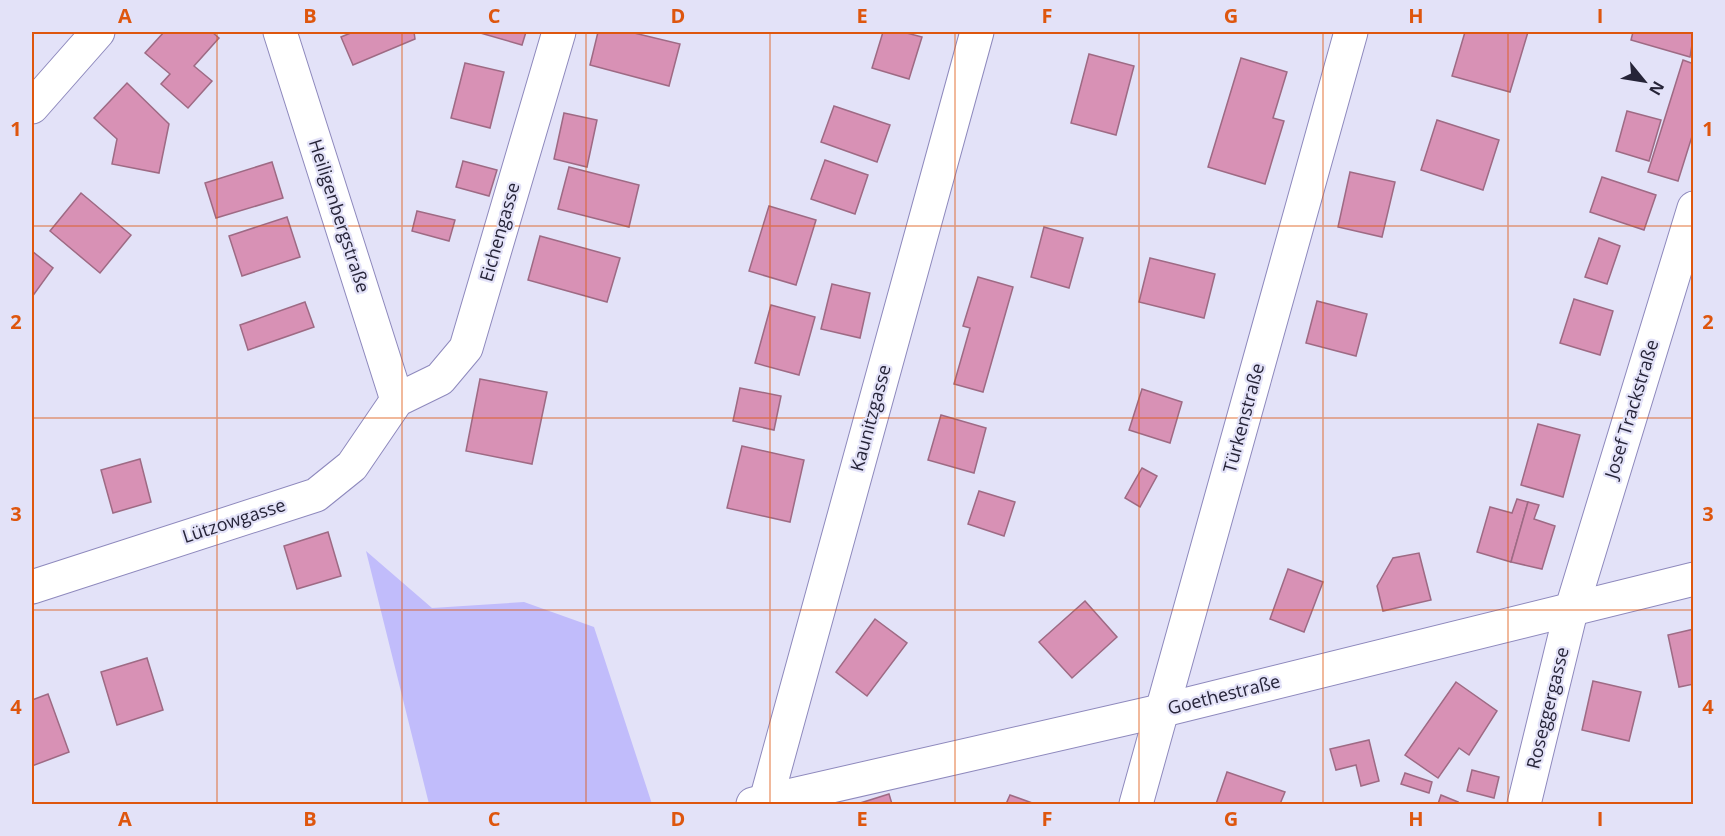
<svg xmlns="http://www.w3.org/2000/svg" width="1725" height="836" viewBox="0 0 1725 836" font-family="'Open Sans',sans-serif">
<rect width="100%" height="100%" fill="#e3e2f8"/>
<polygon fill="#c1bcfb" points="366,551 432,608 524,602 594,627 652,804 429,804"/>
<g fill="#d891b5" stroke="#9e6a84" stroke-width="1.5">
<polygon points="164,32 212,32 219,38 194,66 212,81 188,108 161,84 170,74 145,53"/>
<polygon points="353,32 414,32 415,39 353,65 341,37"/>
<polygon points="477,32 526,32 522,45"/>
<polygon points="598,32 630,32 680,44 669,86 590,65"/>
<polygon points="883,32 903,32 922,37 909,79 872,68"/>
<polygon points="1465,32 1528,32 1510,92 1452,76"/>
<polygon points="1633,32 1694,32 1690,57 1631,40"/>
<polygon points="1089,54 1134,66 1116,135 1071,123"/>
<polygon points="1241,58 1287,72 1273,118 1284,121 1265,184 1208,167"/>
<polygon points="1683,60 1694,64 1694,130 1678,181 1648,172"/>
<polygon points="465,63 504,72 490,128 451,118"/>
<polygon points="127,83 169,124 159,173 112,164 117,139 94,118"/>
<polygon points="834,106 890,125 877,162 821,142"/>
<polygon points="1627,111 1661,120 1649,161 1616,151"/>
<polygon points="564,113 597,120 587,167 554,159"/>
<polygon points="1437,120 1499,140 1483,190 1421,170"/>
<polygon points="825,160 868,175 855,214 811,199"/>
<polygon points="463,161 497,170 489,196 456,187"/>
<polygon points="272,162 283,198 216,218 205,183"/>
<polygon points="569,167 639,185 629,227 558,209"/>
<polygon points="1350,172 1395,182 1382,237 1338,227"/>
<polygon points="1602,177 1656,195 1644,230 1590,212"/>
<polygon points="81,193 131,235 100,273 50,231"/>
<polygon points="769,206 816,220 796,285 749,271"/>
<polygon points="417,211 455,220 449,241 412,231"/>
<polygon points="287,217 300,257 242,276 229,236"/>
<polygon points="1044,227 1083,238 1069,288 1031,277"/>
<polygon points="540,236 620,258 607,302 528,280"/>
<polygon points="1599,238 1620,246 1607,284 1585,277"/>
<polygon points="32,251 53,268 32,297"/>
<polygon points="1150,258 1215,274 1204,318 1139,302"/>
<polygon points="978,277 1013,287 983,392 954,384 970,328 963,326"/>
<polygon points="832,284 870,293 860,338 821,329"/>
<polygon points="1574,299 1613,311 1600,355 1560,343"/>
<polygon points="1317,301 1367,314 1356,356 1306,343"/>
<polygon points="305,302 314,327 248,350 240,325"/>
<polygon points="771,305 815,317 799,375 755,363"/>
<polygon points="480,379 547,392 532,464 466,451"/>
<polygon points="740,388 781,396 774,430 733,421"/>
<polygon points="1142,389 1182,402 1170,443 1129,430"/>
<polygon points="941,415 986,428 974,473 928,460"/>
<polygon points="1538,424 1580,435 1563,497 1521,485"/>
<polygon points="742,446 804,460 790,522 727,508"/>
<polygon points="140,459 151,502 113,513 101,470"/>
<polygon points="1142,468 1157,476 1140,507 1125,498"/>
<polygon points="979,491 1015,502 1004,536 968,524"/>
<polygon points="1517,499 1528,502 1511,562 1477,552 1490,507 1512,513"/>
<polygon points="1528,502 1539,505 1534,519 1555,526 1542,569 1511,562"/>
<polygon points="328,532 341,576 297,589 284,546"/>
<polygon points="1419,553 1431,600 1383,611 1377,586 1393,558"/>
<polygon points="1288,569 1323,582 1304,632 1270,619"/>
<polygon points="1085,601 1117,637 1072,678 1039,642"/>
<polygon points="875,619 907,643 867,696 836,672"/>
<polygon points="1694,629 1694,684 1679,687 1668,635"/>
<polygon points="147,658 163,710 117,725 101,672"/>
<polygon points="1593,681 1641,692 1629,741 1582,730"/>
<polygon points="1456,682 1497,711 1469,755 1459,748 1438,778 1405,755"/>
<polygon points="48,694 69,752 32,766 32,700"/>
<polygon points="1369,740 1379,781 1361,786 1356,765 1336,770 1330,749"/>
<polygon points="1472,770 1499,777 1494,798 1467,791"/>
<polygon points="1227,772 1285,792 1280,804 1216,804"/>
<polygon points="1405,773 1432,782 1429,793 1401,784"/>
<polygon points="889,794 892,804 857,804"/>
<polygon points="1010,795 1035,804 1006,804"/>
<polygon points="1441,795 1458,802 1457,804 1438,804"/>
</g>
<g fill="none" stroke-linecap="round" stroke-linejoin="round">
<defs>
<g id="minor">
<polyline points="280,32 397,400"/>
<polyline points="32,107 98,32"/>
<polyline points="32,587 316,495 352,466 397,400 440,379 466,348 559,32"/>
<polyline points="753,804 1164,710 1694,579"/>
<polyline points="765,804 977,32"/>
<polyline points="1136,804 1351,32"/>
<polyline points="1524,804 1571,611 1694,208"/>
</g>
</defs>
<use href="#minor" stroke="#8e89bd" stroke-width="35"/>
<use href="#minor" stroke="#fff" stroke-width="33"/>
</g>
<path fill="none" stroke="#de560e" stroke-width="1.5" stroke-opacity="0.55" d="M217,32V804M402,32V804M586,32V804M770,32V804M955,32V804M1139,32V804M1323,32V804M1508,32V804M32,226H1694M32,418H1694M32,610H1694"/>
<g text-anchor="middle" stroke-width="4.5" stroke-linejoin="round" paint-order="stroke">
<g font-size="18" fill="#262438" stroke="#e3e2f8">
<text transform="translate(339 216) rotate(72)" y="6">Heiligenbergstraße</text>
<text transform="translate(500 232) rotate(-74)" y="6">Eichengasse</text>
<text transform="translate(1632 409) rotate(-73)" y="6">Josef Trackstraße</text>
<text transform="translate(871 418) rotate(-75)" y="6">Kaunitzgasse</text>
<text transform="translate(1244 418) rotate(-75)" y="6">Türkenstraße</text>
<text transform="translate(234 521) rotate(-18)" y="6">Lützowgasse</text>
<text transform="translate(1224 695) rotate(-14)" y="6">Goethestraße</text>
<text transform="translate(1548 708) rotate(-76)" y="6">Roseggergasse</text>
</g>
</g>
<rect width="1725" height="836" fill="none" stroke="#e3e2f8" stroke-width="66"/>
<g transform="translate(1644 81) rotate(120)" stroke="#e3e2f8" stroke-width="4.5" paint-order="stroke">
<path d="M0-4.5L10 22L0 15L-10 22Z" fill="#262438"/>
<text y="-9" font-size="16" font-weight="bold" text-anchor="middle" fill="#262438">N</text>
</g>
<rect x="33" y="33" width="1659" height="770" fill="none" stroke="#de560e" stroke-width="2"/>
<g font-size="20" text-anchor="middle" font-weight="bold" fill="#de560e">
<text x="125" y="23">A</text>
<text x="310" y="23">B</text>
<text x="494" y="23">C</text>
<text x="678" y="23">D</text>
<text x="862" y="23">E</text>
<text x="1047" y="23">F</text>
<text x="1231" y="23">G</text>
<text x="1416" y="23">H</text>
<text x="1600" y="23">I</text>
<text x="16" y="136">1</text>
<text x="1708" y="136">1</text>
<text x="16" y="329">2</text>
<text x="1708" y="329">2</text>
<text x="16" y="521">3</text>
<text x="1708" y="521">3</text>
<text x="16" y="714">4</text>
<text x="1708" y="714">4</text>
<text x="125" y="826">A</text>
<text x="310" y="826">B</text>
<text x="494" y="826">C</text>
<text x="678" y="826">D</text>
<text x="862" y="826">E</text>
<text x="1047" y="826">F</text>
<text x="1231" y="826">G</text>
<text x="1416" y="826">H</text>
<text x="1600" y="826">I</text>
</g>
</svg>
